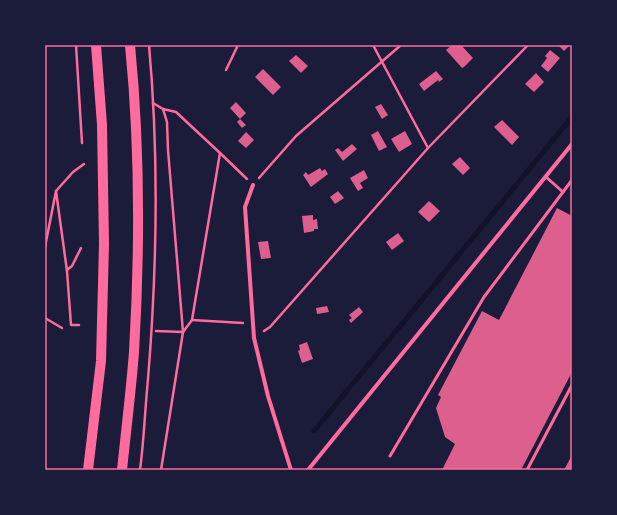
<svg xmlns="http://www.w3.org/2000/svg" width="617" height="515" viewBox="0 0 617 515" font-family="'Exo 2',sans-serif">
<rect width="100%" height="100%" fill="#1b1b3a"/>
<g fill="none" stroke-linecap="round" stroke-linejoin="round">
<polyline stroke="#12122b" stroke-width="5" points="314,431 572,117"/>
</g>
<g fill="#dd5f8e">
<polygon points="452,45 461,45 473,58 464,67 462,68 446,50"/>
<polygon points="558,45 568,45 569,46 564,51"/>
<polygon points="550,50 560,58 548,72 541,66 547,58 545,56"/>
<polygon points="296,55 308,66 301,73 289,61"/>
<polygon points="263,69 281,87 273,95 255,77"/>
<polygon points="436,71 443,79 439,82 438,80 424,91 419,84"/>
<polygon points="536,73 544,82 534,92 525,84"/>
<polygon points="236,102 246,113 240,119 230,108"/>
<polygon points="381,104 388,115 382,119 375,107"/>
<polygon points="240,119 246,125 242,128 237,122"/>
<polygon points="502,120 519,137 512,145 494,127"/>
<polygon points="378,131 387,147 379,151 371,135"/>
<polygon points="405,131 412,144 399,152 391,139"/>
<polygon points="246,132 254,140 246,148 238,141"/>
<polygon points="352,144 357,149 343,161 335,150 338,148 342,152"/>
<polygon points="460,157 470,168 463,175 452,164"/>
<polygon points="320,168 322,171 325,169 328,174 311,187 303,175 306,172 308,175"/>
<polygon points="364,170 368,178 360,183 363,188 358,191 350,178"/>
<polygon points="338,191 344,198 335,204 330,197"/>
<polygon points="429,201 440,211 429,222 418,212"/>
<polygon points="557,208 572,216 572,372 521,470 442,470 455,444 445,437 436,408 441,397 438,395 482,311 499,320"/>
<polygon points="313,215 313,220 317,219 318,229 314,229 314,231 304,233 302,216"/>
<polygon points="398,233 404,241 392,250 386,242"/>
<polygon points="268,241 271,258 261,259 258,242"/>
<polygon points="327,306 329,312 317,314 316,308"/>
<polygon points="359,307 363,312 351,323 349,320 352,318 349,315"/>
<polygon points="307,342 313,359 302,363 298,351 300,350 299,345"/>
<polygon points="572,455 572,470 564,470"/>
</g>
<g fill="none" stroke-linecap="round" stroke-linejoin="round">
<g stroke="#ff6b9d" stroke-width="2.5">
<polyline points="76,45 82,143"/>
<polyline points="373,45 428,148"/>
<polyline points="226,70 238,45"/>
<polyline points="153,103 163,109 167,122 168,150 183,332 161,470"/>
<polyline points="163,109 176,112 220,153"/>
<polyline points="259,178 296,136 401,45"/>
<polyline points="56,191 73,172 84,164"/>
<polyline points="45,247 56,191 67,271 71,325 79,325"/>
<polyline points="67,270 72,266 81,248"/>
<polyline points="45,318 62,328"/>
<polyline points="192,320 243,323"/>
<polyline points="156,331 183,332"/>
<polyline points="264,331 270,327 428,148 528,45"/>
<polyline points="183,332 192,320 220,153 247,179"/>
<path d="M140,470C144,440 145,409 148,379C157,269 159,156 149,45"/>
</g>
<g stroke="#ff6b9d" stroke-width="3">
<polyline points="546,177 563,192"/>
<polyline points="390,456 484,297 572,180"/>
<polyline points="527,470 572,385"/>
</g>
<g stroke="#ff6b9d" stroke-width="4">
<polyline points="253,185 245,207 254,338 268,396 291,470"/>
<polyline points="308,470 572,144"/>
</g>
<g stroke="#ff6b9d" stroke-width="10">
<polyline points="88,470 101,361 104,244 102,125 96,45"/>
<path d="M122,470C126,431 131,391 134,352C140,250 140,146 130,45"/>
</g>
</g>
<rect width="617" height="515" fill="none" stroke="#1b1b3a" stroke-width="92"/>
<rect x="46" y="46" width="525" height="423" fill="none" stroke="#ff6b9d" stroke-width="1.5"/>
</svg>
